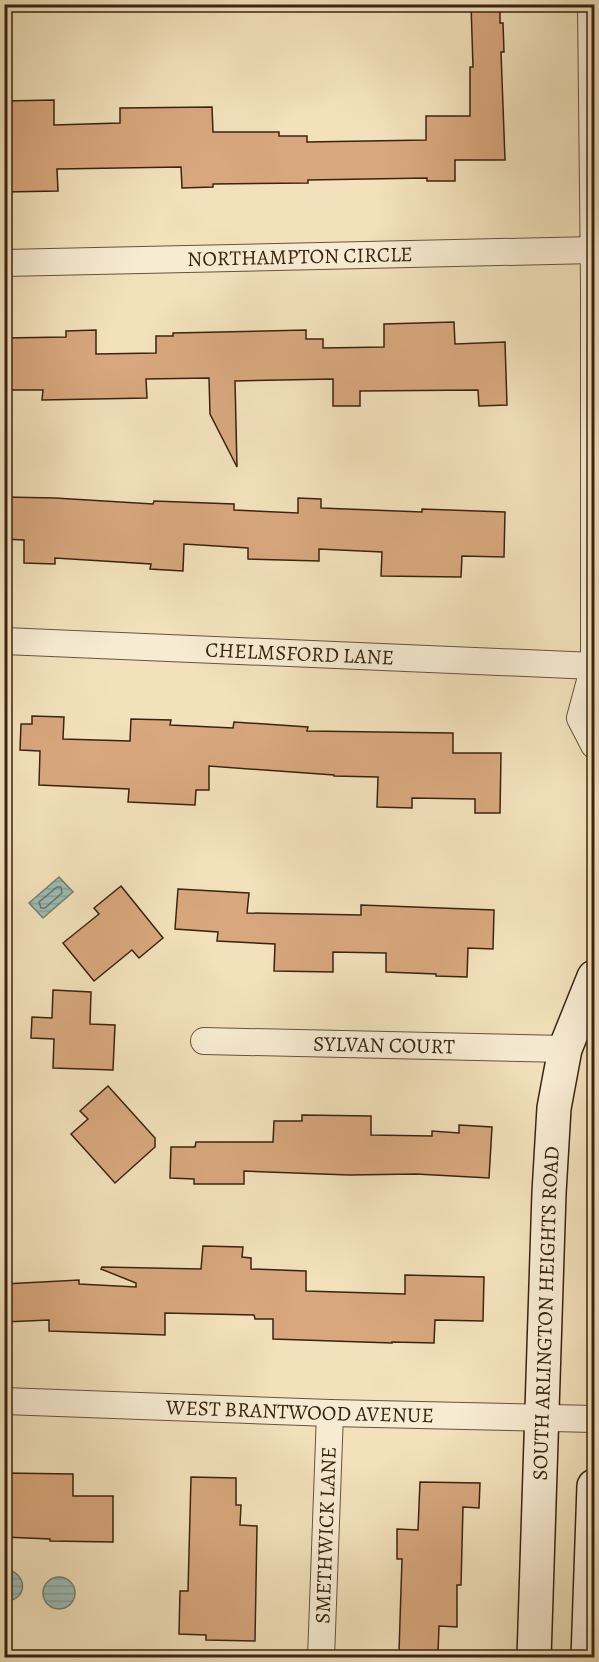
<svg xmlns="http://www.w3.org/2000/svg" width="599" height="1662" viewBox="0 0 599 1662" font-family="Alegreya,serif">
<defs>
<pattern id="water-rules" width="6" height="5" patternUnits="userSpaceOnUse" patternTransform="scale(1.5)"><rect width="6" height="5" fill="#9cbcb5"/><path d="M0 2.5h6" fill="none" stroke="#87a19b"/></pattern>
</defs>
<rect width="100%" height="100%" fill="#f2e1bb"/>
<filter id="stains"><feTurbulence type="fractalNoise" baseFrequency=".00333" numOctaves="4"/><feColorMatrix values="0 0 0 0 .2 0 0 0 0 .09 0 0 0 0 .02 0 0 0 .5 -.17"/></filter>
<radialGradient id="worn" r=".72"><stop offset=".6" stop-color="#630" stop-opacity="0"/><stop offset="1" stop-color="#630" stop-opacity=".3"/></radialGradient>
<g fill="url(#water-rules)" stroke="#757f74" stroke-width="1.5">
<polygon points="59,877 73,892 43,918 29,903"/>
<path d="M4,1569C29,1572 28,1601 5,1601Z"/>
<circle cx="59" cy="1593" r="16"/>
</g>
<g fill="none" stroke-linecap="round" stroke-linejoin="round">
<polygon stroke="#6c7064" stroke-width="1.5" points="57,887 61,887 62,893 45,908 41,908 39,902"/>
</g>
<g fill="#d8a77d" stroke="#3b2312" stroke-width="1.5">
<polygon points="471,4 500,4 500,23 503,23 504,52 501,52 505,160 455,160 455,181 427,181 427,178 308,180 308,183 213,184 213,187 182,188 181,167 57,169 58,191 4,192 4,101 54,100 54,125 120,123 120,108 212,107 213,132 279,132 279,136 307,136 307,142 426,140 426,116 470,116 470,67 473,67"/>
<polygon points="454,322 455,344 505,342 507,405 479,406 478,390 360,391 360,406 333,406 333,379 235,381 237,467 210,414 209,378 146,379 147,398 42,400 43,390 4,390 4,338 66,337 66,331 96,330 96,354 156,353 156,336 173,336 173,333 306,330 306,339 323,339 323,348 384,347 384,324"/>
<polygon points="4,497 55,498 153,504 154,501 234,504 234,510 298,513 298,498 321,499 321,508 422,512 422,509 505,512 504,557 462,556 461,577 381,576 382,552 319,549 319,561 248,559 248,548 184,544 183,571 150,569 151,564 55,558 55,564 24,563 24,540 4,539"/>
<polygon points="32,716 64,717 63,739 130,741 131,719 171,720 170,725 233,728 234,722 308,727 307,731 453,733 453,753 501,753 500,813 475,813 475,799 412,798 412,808 377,807 378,777 334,776 334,775 209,766 209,790 196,790 195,805 128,802 129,789 39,785 40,751 20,750 21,724 32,724"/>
<polygon points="121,886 163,938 139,958 132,950 94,981 63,943 99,914 94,908"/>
<polygon points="178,889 249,893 247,913 361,915 361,905 494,910 493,949 468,948 467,977 436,976 436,974 386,972 386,953 333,952 333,972 274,971 275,944 217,941 218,932 175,929"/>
<polygon points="53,990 91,992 90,1024 115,1025 113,1070 53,1068 54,1039 31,1038 32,1017 52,1018"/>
<polygon points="108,1086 155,1138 155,1147 115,1183 71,1134 88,1119 80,1111"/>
<polygon points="302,1115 371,1116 371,1135 432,1136 432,1131 459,1133 459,1125 492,1127 489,1178 416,1174 349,1175 244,1171 244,1184 194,1184 194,1179 170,1178 171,1147 195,1147 196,1142 273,1142 274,1121 302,1121"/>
<polygon points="203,1246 243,1247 242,1257 251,1258 251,1269 306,1271 306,1291 405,1294 405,1275 484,1277 483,1321 435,1320 434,1343 392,1342 392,1343 273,1339 273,1319 255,1319 254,1315 165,1313 165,1335 49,1331 49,1320 4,1322 4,1284 79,1280 79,1284 136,1287 136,1283 101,1269 102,1267 201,1269"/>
<polygon points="4,1473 73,1474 73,1496 113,1496 113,1542 50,1541 50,1539 4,1537"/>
<polygon points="191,1477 236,1478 236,1505 241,1505 240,1525 257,1526 255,1641 206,1640 206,1635 179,1634 180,1591 188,1591"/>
<polygon points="420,1482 480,1483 479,1508 463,1507 461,1585 457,1585 457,1627 439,1626 438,1653 399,1652 402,1559 397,1559 397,1529 418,1530"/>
</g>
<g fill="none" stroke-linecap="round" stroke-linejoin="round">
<defs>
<g id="street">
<polyline points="591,4 594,284 594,666 580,718 594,745"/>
<path id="s1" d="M4,263L594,250"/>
<path id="s2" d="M4,641L594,666"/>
<path id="s3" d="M204,1041L565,1049"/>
<path id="s4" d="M4,1401L330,1413L594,1419"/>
<path id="s5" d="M321,1658L330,1413"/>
</g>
<g id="secondary">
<path id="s6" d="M534,1658L549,1193L554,1108L565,1049L594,977"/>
<polyline points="588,1658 594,1486"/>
</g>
</defs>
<use href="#street" stroke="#69523c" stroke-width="28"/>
<use href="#secondary" stroke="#3b2312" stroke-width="36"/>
<use href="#street" stroke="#f7ecd3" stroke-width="26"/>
<use href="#secondary" stroke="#f7ecd3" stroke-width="33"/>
</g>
<g text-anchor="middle" stroke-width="5" stroke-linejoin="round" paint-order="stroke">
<g font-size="21" fill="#3b2312" stroke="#f7ecd3">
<text dy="7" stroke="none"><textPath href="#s1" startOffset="296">NORTHAMPTON CIRCLE</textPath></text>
<text dy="7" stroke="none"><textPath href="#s2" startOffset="296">CHELMSFORD LANE</textPath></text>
<text dy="7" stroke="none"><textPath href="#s3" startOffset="180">SYLVAN COURT</textPath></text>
<text dy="7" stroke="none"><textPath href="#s6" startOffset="345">SOUTH ARLINGTON HEIGHTS ROAD</textPath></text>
<text dy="7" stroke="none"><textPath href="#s4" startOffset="296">WEST BRANTWOOD AVENUE</textPath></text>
<text dy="7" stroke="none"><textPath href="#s5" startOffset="123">SMETHWICK LANE</textPath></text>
</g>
</g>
<rect width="599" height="1662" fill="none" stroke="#f2e1bb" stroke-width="24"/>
<rect x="6" y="6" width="587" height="1650" fill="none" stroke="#3b2312" stroke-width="3"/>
<rect x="12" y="12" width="575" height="1638" fill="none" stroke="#3b2312" stroke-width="1.5"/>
<rect width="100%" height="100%" filter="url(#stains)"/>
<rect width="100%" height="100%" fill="url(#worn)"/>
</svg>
